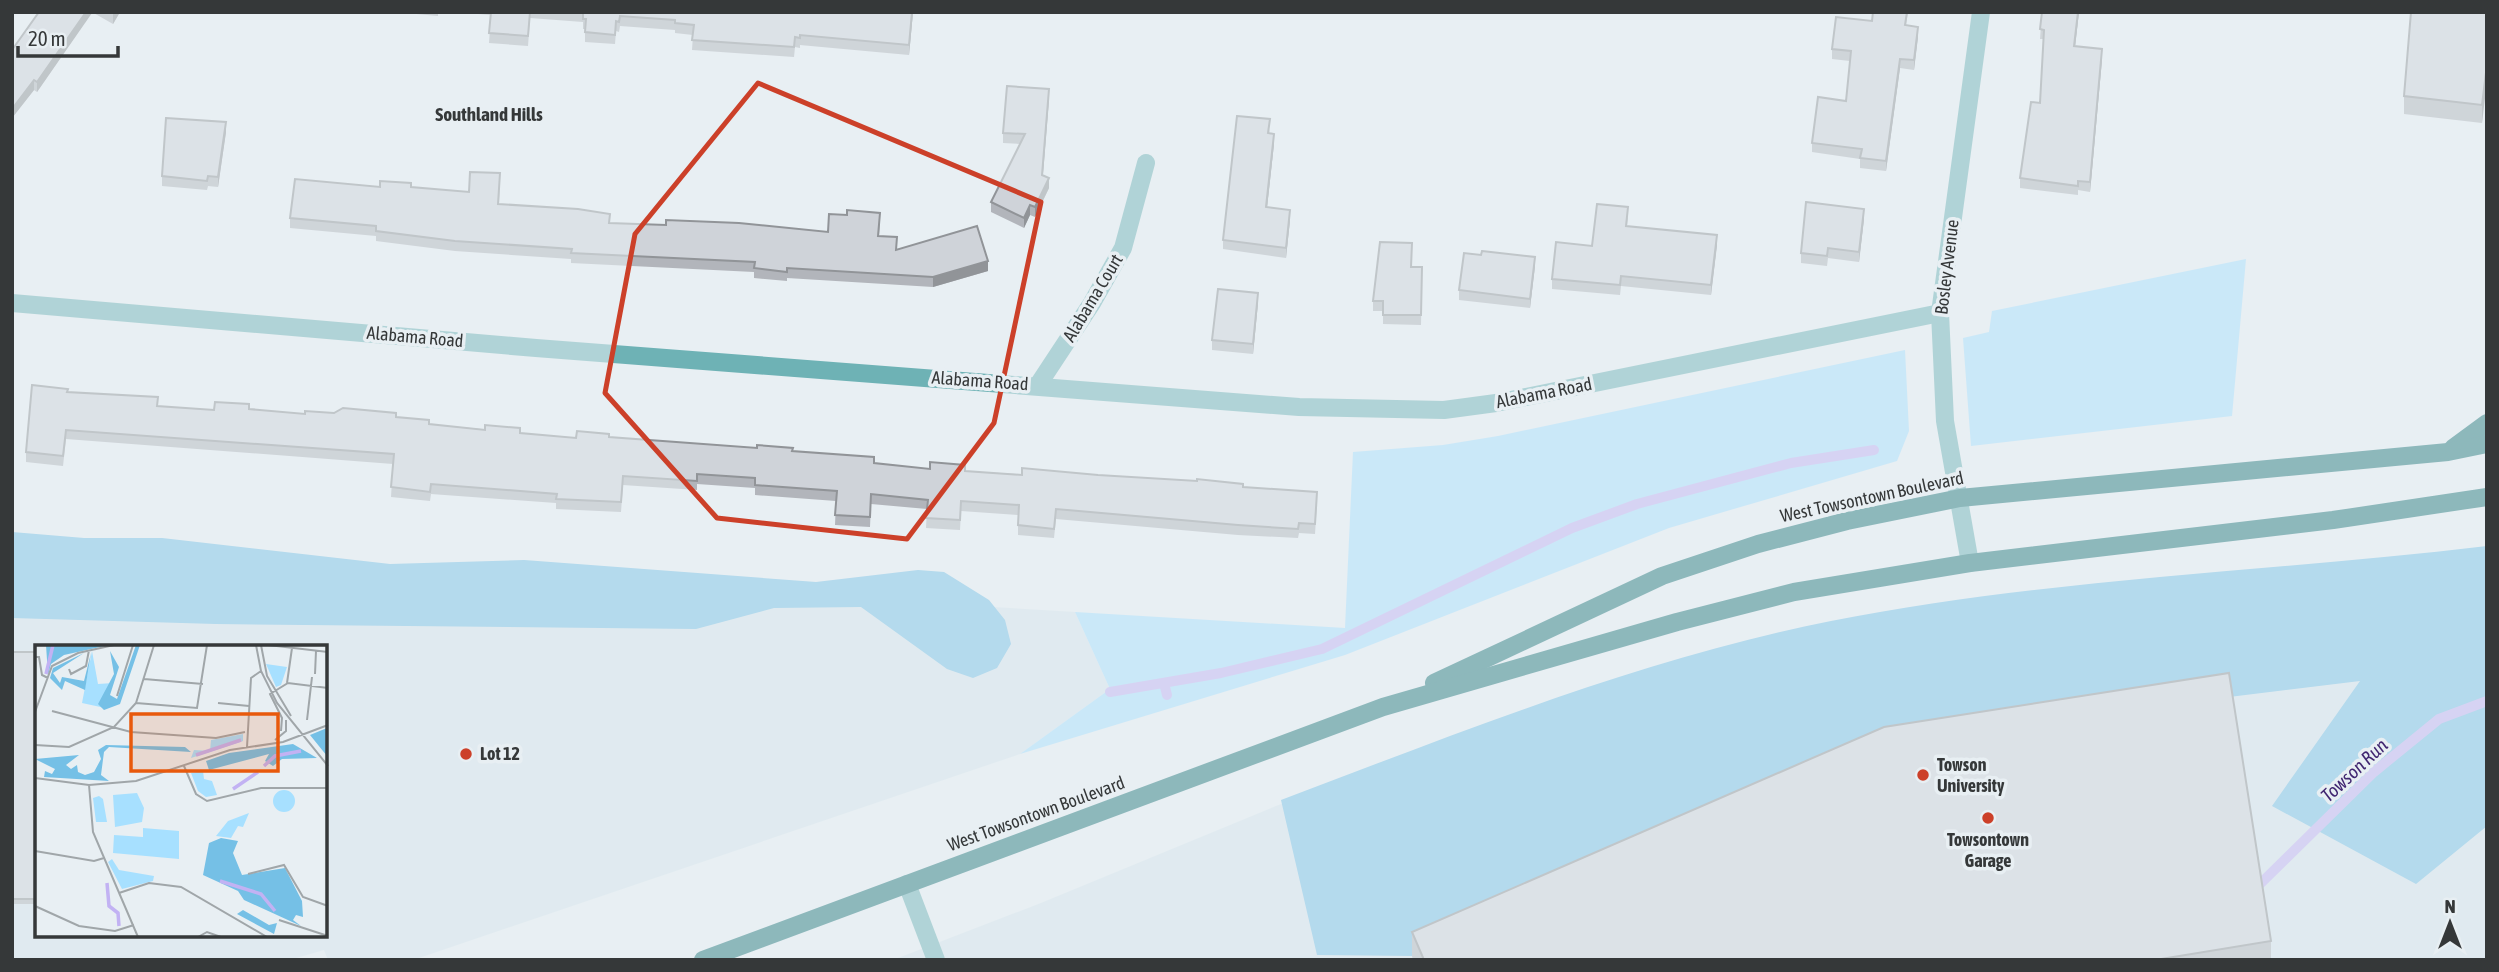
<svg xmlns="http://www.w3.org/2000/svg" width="2499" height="972" viewBox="0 0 2499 972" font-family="'Asap Condensed',sans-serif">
<rect width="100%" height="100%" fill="#e8eff3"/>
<g fill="#d7e5ed" fill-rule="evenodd">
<path d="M12,549L1075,612L1110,689L1020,754L413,960H328L324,950L296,958V960H12ZM37,646H326V935H37Z"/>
<polygon points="2487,553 2487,960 893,960 1041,903 1276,806 1442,743"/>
</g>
<g fill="#a7e0ff">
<polygon points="2246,259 2232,416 1971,446 1963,338 1989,332 1992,311"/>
<polygon points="1905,350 1909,431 1897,461 1669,528 1345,655 1020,754 1110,689 1075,612 1345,628 1353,452 1443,445 1498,436"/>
</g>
<g fill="#75c0e6">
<polygon points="12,532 84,538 162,538 390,564 524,560 816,582 918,570 944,572 989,600 1005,620 1011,644 997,668 973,678 947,669 861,607 774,608 696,629 216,624 12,618"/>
<path d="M2487,546V826L2416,884L2272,806L2360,681L2229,697L1412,956L1317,955L1281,800C1461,732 1641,659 1831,621C2047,578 2269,572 2487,546Z"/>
</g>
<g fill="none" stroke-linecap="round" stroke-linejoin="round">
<g stroke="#c2b2f3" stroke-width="10">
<polyline points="1164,683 1167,695"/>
<polyline points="1110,692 1221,673 1322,649 1572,528 1637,504 1791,463 1874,450"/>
<polyline points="2259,885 2374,772 2439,719 2487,701"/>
</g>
<g stroke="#6eb2b5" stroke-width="18">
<polyline points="12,303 536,348 1299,407 1444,410 1496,403 1940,313"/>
<polyline points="1038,385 1092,303 1123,248 1146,163"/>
<polyline points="1970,563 1945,421 1940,313 1981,12"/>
<polyline points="907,884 936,960"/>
</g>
<g stroke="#207579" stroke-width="18">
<polyline points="2453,448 2487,423"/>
<polyline points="1434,683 1662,576 1758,544 1847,521 1960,498 2448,452 2487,444"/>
<polyline points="703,960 1383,707 1677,622 1794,592 1970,563 2333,520 2487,497"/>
</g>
</g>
<g fill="#b2b5bb">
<polygon points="39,12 120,12 113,24 92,12 37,92 34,90 12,118 12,50"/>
<polygon points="395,12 438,12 438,16"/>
<polygon points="453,12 913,12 909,55 800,45 800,48 795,47 794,57 692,50 693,35 675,33 675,30 620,26 619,32 616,31 615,44 585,42 585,29 583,29 583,22 530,18 528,46 489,43 491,15"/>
<polygon points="1873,12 1908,12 1906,25 1918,37 1914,70 1900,68 1886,171 1860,168 1860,159 1812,152 1812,143 1846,101 1850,61 1832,59 1832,49 1872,21"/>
<polygon points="2042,12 2079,12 2075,47 2102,59 2090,192 2078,190 2078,195 2020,188 2020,178 2040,103 2044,39 2040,39"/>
<polygon points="2487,12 2482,123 2404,114 2404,96"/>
<polygon points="1049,99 1043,175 1049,188 1035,217 1030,215 1024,228 991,212 991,202 1021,144 1003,143 1003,133"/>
<polygon points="1270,129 1269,133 1274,144 1267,208 1290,220 1286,258 1223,249 1223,240"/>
<polygon points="226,132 218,187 208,186 207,190 162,186 162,176"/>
<polygon points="500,183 499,204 610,223 828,232 880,222 879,236 897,249 988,271 933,287 787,278 787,281 754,278 754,272 571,263 571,259 455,251 376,241 376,236 290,228 290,218 380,187 411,187 469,192"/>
<polygon points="1628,217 1627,226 1717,245 1711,295 1621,286 1620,295 1552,289 1552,279"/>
<polygon points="1864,219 1859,262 1828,258 1827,266 1801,263 1801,253"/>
<polygon points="1535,266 1530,308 1459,300 1459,290"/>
<polygon points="1411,267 1422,267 1421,325 1383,324 1383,311 1373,311 1373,301"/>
<polygon points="1258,303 1253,354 1212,350 1212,340"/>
<polygon points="67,392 158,406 214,410 249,409 305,414 396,417 429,424 576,438 609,437 792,451 874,463 930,469 1243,487 1317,502 1315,534 1299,533 1298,538 1238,535 1056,519 1054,538 1018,535 1018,515 961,511 960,530 926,528 927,509 871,504 870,527 835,525 836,501 755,495 755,488 697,484 697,490 623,485 621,512 556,509 556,503 431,494 430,501 391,497 393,464 66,439 63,466 26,462 26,452"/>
<rect x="12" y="652" width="25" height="252"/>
<polygon points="1412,932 2271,941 2271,960 1413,960 1412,956"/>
</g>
<g fill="#919498">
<polygon points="86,12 92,13 37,92 37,82"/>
<polygon points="114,12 120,12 113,24 113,14"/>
<polygon points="912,12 913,12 909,55 909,45"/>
<polygon points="2078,12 2079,12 2074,56 2074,46"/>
<polygon points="1918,27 1918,37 1914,70 1914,60"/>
<polygon points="2102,49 2102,59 2090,192 2090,182"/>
<polygon points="1900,59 1900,68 1886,171 1886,161"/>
<polygon points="2487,64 2487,82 2482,123 2482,105"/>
<polygon points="34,80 34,90 12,118 12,109"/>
<polygon points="1049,89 1049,99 1042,185 1042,175"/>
<polygon points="226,122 226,132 218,187 218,177"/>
<polygon points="1274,134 1274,144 1266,217 1266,207"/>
<polygon points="1049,178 1049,188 1035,217 1035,207"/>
<polygon points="1030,205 1030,215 1024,228 1024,218"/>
<polygon points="1864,209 1864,219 1859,262 1859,252"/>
<polygon points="1290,210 1290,220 1286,258 1286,248"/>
<polygon points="1717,235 1717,245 1711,295 1711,285"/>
<polygon points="1535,257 1535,266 1530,308 1530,299"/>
<polygon points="988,261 988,271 933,287 933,277"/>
<polygon points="1258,293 1258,303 1253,354 1253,344"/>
</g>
<g fill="#cfd3d9" stroke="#919498" stroke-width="2">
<polygon points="39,12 86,12 37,82 34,80 12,109 12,50"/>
<polygon points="491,12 530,12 528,36 489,33"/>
<polygon points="580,12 912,12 909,45 800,35 800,38 795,37 794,47 692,40 694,25 675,23 675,20 620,16 619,22 616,21 615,35 585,32 586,19 583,19 583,12"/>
<polygon points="1873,12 1907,12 1905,25 1918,27 1914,60 1900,59 1886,161 1860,158 1862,149 1812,143 1818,97 1846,101 1851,51 1832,49 1836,17 1872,21"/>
<polygon points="2042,12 2078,12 2074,46 2102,49 2090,182 2078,181 2078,186 2020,178 2031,102 2040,103 2044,30 2040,29"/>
<polygon points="2411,12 2487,12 2487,64 2482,105 2404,96"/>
<polygon points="1007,86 1049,89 1042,175 1049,178 1035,207 1030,205 1024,218 991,202 1025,134 1003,133"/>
<polygon points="1237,116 1270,119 1268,133 1274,134 1266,207 1290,210 1286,248 1223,240"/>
<polygon points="166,118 226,122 218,177 208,176 207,181 162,176"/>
<polygon points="470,172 500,173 498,204 578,209 610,214 609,223 666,225 666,220 739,223 828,232 829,214 847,215 847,210 880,213 878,236 897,237 896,250 977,226 988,261 933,277 787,268 787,272 754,268 755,262 571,253 572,249 455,241 376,231 376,226 290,218 295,179 380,187 380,181 411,183 411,187 469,192"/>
<polygon points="1806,202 1864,209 1859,252 1828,248 1827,256 1801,253"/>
<polygon points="1597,204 1628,207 1626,226 1717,235 1711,285 1621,276 1620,285 1552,279 1556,242 1592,246"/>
<polygon points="1380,242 1412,243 1411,267 1422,267 1421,315 1383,315 1383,301 1373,301"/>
<polygon points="1482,251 1535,257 1530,299 1459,290 1464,253 1481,255"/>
<polygon points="1218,289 1258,293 1253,344 1212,340"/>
<polygon points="32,385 68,389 67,392 158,397 157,406 214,410 215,402 249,404 249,409 305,414 305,411 334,413 343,408 396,413 396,417 429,420 429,424 485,430 485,425 520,428 520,433 576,438 577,431 609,434 609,437 757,448 757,445 793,448 792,451 874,457 874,463 930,469 930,462 965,465 965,471 1022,475 1022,468 1098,475 1197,481 1197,479 1243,484 1243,487 1317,492 1315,524 1299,523 1298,529 1238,525 1056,509 1054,529 1018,525 1019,505 961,501 960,520 926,518 928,500 871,494 870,517 835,515 837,491 755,485 755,478 697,474 697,481 623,476 621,502 556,499 557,494 431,484 430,492 391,487 394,454 66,430 63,456 26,452"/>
<rect x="12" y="652" width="25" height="247"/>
<polygon points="2229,673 2271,941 2155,960 1424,960 1412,932 1884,727"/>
</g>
<path d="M0 0H2499V972H0ZM758,83L1041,202L994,423L907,539L717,518L605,393L635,234Z" fill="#e8eff3" fill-opacity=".55" fill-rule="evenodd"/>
<path fill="none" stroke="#cc4029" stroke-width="5" stroke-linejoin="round" d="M758,83L1041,202L994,423L907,539L717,518L605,393L635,234Z"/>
<g fill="#cc4029" stroke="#e8eff3" stroke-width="2.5">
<circle cx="466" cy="754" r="7"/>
<circle cx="1923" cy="775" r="7"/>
<circle cx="1988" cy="818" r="7"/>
</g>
<g text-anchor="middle" stroke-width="7" stroke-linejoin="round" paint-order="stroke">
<g font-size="18" fill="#353839" stroke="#e8eff3">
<text transform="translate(1947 267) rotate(-83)" y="6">Bosley Avenue</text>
<text transform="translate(1093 298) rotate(-59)" y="6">Alabama Court</text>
<text transform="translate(415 337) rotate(5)" y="6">Alabama Road</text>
<text transform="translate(980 381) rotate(4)" y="6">Alabama Road</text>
<text transform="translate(1544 393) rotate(-11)" y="6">Alabama Road</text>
<text transform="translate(1872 497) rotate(-12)" y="6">West Towsontown Boulevard</text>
<text transform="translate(1036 814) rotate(-20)" y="6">West Towsontown Boulevard</text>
</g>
<g font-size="18" font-weight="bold" fill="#353839" stroke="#e8eff3" text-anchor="start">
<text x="480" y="760">Lot 12</text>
<text x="1937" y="771">Towson<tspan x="1937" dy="21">University</tspan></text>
<text x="1988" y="846" text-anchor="middle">Towsontown<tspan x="1988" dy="21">Garage</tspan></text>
</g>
<g font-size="19" font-weight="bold" fill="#353839" stroke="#e8eff3">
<text x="489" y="121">Southland Hills</text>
</g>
<g font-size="19" font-style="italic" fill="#412771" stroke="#e8eff3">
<text transform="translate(2354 770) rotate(-43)" y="7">Towson Run</text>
</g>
</g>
<g transform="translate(35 645)">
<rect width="292" height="292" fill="#e8eff3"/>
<path d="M57,6L63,39L78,38L70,63L47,58ZM231,19L252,22L246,40L241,42ZM208,89V96L156,113L159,105L175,106L176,95ZM168,126L169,134L177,136L182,150L171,152L163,146L156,128ZM238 156a11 11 0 1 1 22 0a11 11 0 1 1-22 0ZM102,148L109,163L107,177L80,182L78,150ZM64,151L68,154L72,177H61L58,153ZM214,168L208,182L203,181L196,193L181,191L193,176ZM108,183L144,186V214L78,208L79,190L108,192ZM77,214L84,225L119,231L118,236L87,244L73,217Z" fill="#a7e0ff"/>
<path d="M11,0H74L29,10L16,19L13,30ZM101,0H105L85,59L69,65L63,59L79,29L75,6L84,22L75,50L82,54ZM49,8L18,28L25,38L27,32L49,36L56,8L50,45L30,36L27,45L15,33L18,23ZM292,83V111L275,90ZM258,99L282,113L247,114L238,121L230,116L234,109L174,125L171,116L194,108ZM71,100L150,102L156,107L74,102L69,107L66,130L74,136L9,132L10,126L17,129L20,124L0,114L44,110L31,120L36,124L42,120L43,127L50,130L59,127L66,114L63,105ZM186,193L203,196L198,208L207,230L250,223L267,256L268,272L261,270L258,275L266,281L209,255L203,246L168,230L174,198ZM208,265L234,280L242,278L239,289L202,269Z" fill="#75c0e6"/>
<path fill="none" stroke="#c2b2f3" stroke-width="3.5" d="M11,29L18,0M161,110L206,95M229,121L240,111L266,106M198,144L223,127M185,236L226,249L240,266M72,238L74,261L83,268L84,281"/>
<path fill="none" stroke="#a0a6a9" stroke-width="2" d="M221,0L226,26L242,58L293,121M226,0L232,31L256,71M233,0L293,7M0,12H4L7,30L13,33M34,24L36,29L51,21L54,5M280,29L281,6M109,34L168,39M252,38L257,3M82,51L98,0M101,58L162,63L172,0M183,58L214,61M17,66L96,87L181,93L210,87M0,67L17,21L43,8L79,0M272,75L277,32M246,86L247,73L235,49L253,38L293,43M240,95L251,86V75M0,100L34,102L79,82L101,58L119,0M212,102L216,33L226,26M149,121L161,149L172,156L226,143H293M0,133L54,140L101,136L195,105L248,97L293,80M54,140L58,187L103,292M0,206L59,216L69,213M213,229L249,220L268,252L293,261M84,248L114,238L146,242L232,292M0,261L44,281L80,286L99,280M244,275L293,291M163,292L172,287L186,292"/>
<path fill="#e8590c" fill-opacity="0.15" stroke="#e8590c" stroke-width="3.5" d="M96,69H243V126H96Z"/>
<rect width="292" height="292" fill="none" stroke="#353839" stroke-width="3.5"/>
</g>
<rect width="2499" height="972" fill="none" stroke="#353839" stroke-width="28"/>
<g transform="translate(2450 923)" stroke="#e8eff3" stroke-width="5" paint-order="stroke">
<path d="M0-5L12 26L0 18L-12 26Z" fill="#353839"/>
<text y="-10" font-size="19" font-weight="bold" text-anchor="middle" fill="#353839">N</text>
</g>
<path d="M18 46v10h100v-10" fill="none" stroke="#353839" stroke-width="3.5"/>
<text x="28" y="46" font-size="21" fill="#353839" stroke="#e8eff3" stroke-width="5" paint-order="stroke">20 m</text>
</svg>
